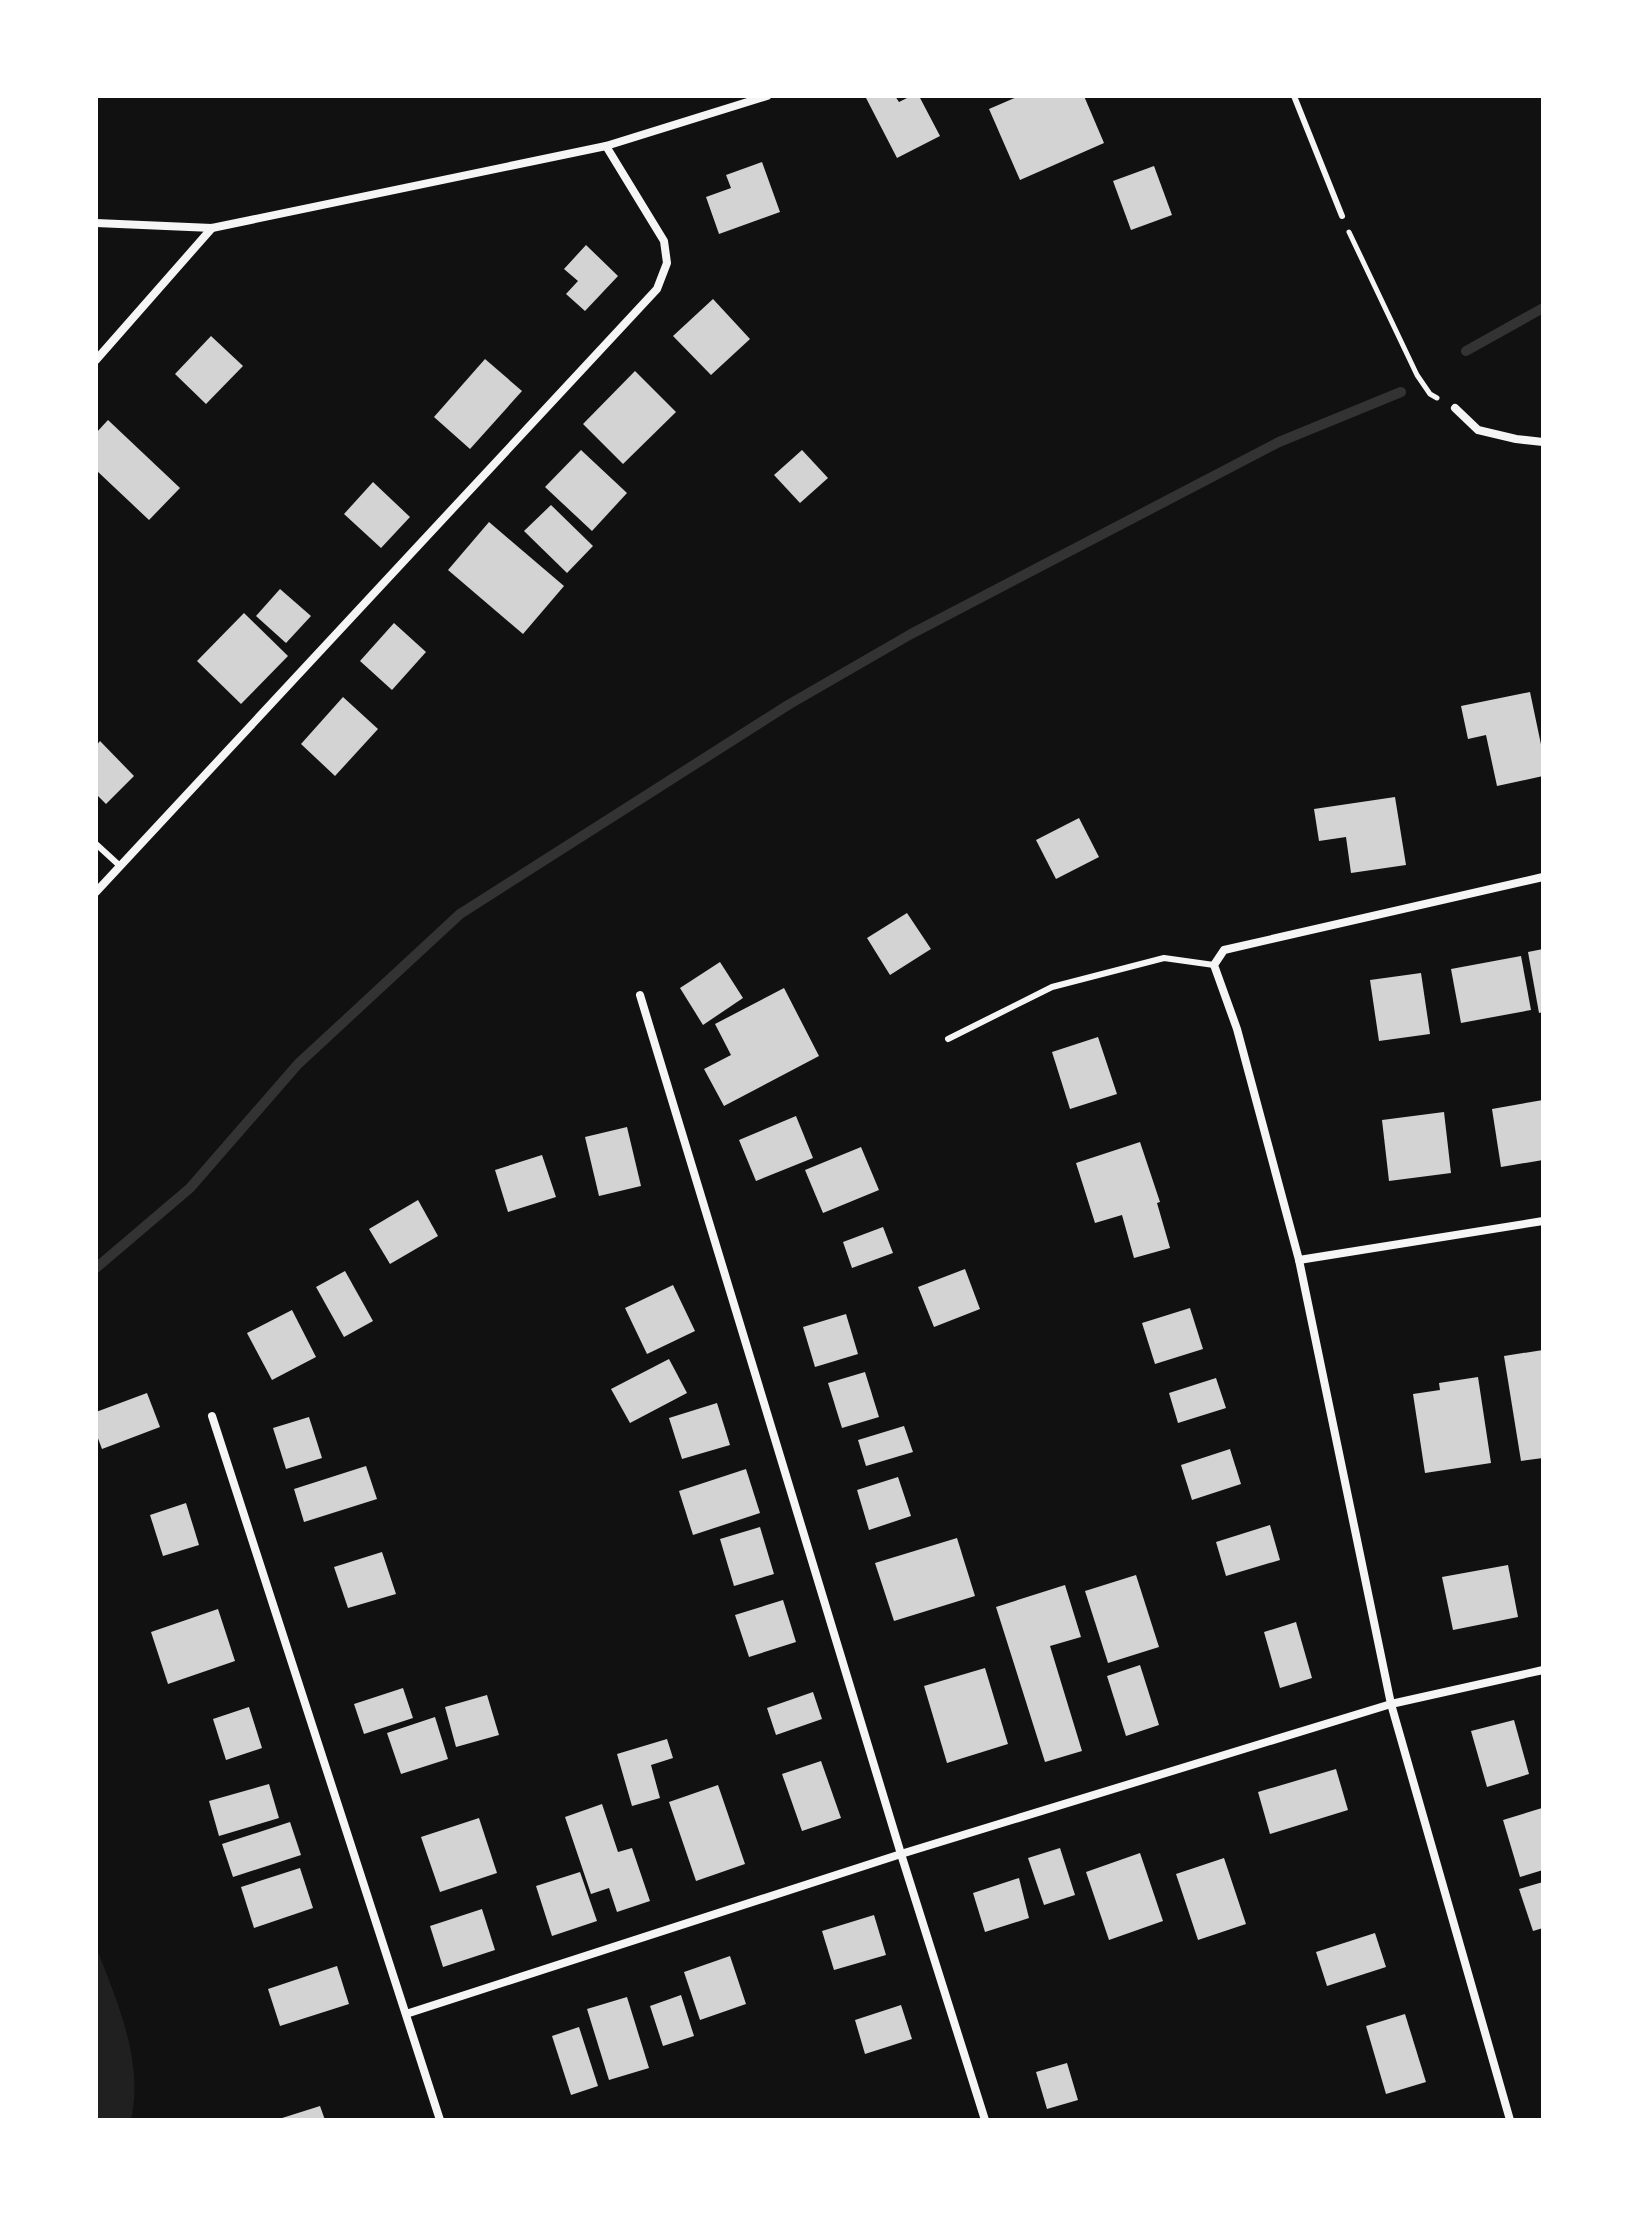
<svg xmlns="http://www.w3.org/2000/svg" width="1639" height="2216" viewBox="0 0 1639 2216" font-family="Lato,sans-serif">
<rect width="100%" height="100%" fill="#111"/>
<path fill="#202020" d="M96,1947C117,2001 144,2061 131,2120H96Z"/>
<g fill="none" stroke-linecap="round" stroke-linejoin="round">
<g stroke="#333" stroke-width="10">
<polyline points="1466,351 1543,308"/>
<polyline points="96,1268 190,1188 298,1064 460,914 788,705 911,634 1279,442 1401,392"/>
</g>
</g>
<g fill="#d3d3d3">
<polygon points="865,96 895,96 899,102 911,96 919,96 940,136 897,158"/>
<polygon points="1019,96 1084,96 1104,143 1020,180 989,109"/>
<polygon points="762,162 780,212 719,234 706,197 731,188 726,175"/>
<polygon points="1154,166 1172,215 1131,230 1113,181"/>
<polygon points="586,245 618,276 585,311 566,294 578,281 564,269"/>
<polygon points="713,299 750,339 711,375 673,336"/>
<polygon points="211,336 243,366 206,404 175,374"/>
<polygon points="485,359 522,391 470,449 434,417"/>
<polygon points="635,371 676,412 623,464 583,424"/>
<polygon points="108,420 180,488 149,520 96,470 96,433"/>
<polygon points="581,450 627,493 592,531 545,487"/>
<polygon points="802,450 828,478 800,503 774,475"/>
<polygon points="373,482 410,517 381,548 344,514"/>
<polygon points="551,505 593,546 567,573 524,531"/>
<polygon points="489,522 564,586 523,634 448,570"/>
<polygon points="280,589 311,616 286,643 256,616"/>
<polygon points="244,613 288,656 241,704 197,661"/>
<polygon points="394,623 426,652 392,690 360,661"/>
<polygon points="1530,692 1543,754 1543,776 1497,786 1486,735 1468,739 1461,706"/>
<polygon points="343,697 378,729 335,776 301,744"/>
<polygon points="100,741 134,776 106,804 96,794 96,746"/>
<polygon points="1395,797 1406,865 1351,873 1346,837 1319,841 1314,809"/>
<polygon points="1079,818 1099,857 1056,879 1036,840"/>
<polygon points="907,913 931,949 890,975 867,938"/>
<polygon points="1543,949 1543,1012 1539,1013 1528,952"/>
<polygon points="1521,956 1531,1010 1461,1023 1451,969"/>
<polygon points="720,962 743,998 703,1025 680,988"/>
<polygon points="1421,973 1430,1034 1379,1041 1370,980"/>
<polygon points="784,988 819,1056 724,1106 704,1069 731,1055 715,1024"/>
<polygon points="1098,1037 1117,1094 1070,1109 1052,1052"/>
<polygon points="1543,1100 1543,1160 1501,1167 1492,1109"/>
<polygon points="1444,1112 1451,1173 1389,1181 1382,1120"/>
<polygon points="796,1116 813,1158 756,1181 739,1140"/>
<polygon points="627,1127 641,1186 599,1196 585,1137"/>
<polygon points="1140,1142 1160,1202 1157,1203 1170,1248 1134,1258 1122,1215 1095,1223 1076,1163"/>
<polygon points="861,1147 879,1190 823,1213 805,1170"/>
<polygon points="542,1155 556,1197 508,1212 495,1170"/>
<polygon points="418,1200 438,1236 390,1264 369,1229"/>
<polygon points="883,1227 893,1253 852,1268 843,1242"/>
<polygon points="965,1269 980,1309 934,1327 918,1287"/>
<polygon points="345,1271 373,1321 344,1337 316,1287"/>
<polygon points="673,1285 695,1331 647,1354 625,1308"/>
<polygon points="1190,1308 1203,1349 1155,1364 1142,1323"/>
<polygon points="292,1310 316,1357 272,1380 247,1333"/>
<polygon points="846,1314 858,1354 815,1367 803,1327"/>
<polygon points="1543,1350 1543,1458 1521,1461 1504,1356"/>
<polygon points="669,1359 687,1393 630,1423 611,1389"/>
<polygon points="865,1372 879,1417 842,1428 828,1383"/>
<polygon points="1478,1377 1491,1463 1425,1473 1413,1394 1440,1390 1439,1383"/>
<polygon points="1216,1378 1226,1408 1178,1423 1169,1393"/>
<polygon points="147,1393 160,1427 102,1449 96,1433 96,1412"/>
<polygon points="717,1403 730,1445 682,1459 669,1418"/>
<polygon points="309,1417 322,1458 286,1469 273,1428"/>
<polygon points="904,1426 913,1452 866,1466 858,1440"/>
<polygon points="1230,1449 1241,1484 1192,1500 1181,1465"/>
<polygon points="366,1466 377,1499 304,1522 294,1489"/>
<polygon points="746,1469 760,1513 693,1535 679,1491"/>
<polygon points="898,1477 911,1516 869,1530 857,1490"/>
<polygon points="186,1503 199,1545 163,1556 150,1515"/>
<polygon points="1270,1525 1280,1560 1226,1576 1216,1542"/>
<polygon points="760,1527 774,1574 734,1586 720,1539"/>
<polygon points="957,1538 975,1596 894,1621 875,1563"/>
<polygon points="382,1552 396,1594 348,1608 334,1567"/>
<polygon points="1508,1565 1518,1617 1453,1630 1442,1577"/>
<polygon points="1136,1575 1159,1647 1108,1663 1085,1591"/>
<polygon points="1065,1585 1081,1637 1050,1646 1082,1751 1045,1762 996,1607"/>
<polygon points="783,1600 796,1642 749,1657 735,1615"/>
<polygon points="218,1609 235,1661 168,1684 151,1632"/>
<polygon points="1296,1622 1312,1678 1280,1688 1264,1632"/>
<polygon points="1140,1665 1159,1725 1126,1736 1107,1676"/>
<polygon points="985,1668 1008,1744 947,1763 924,1686"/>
<polygon points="403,1688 413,1718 364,1734 354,1704"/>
<polygon points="813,1692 822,1719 776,1735 767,1708"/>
<polygon points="487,1695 499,1735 456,1747 445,1707"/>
<polygon points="249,1707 262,1748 226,1760 213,1719"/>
<polygon points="435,1717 448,1759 401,1774 387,1733"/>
<polygon points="1514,1720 1529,1774 1487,1787 1471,1731"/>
<polygon points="667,1739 673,1758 651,1765 660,1798 632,1806 617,1754"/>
<polygon points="821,1761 841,1818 802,1831 782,1774"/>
<polygon points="1336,1769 1348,1810 1270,1834 1258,1792"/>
<polygon points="269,1784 279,1818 219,1836 209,1801"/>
<polygon points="718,1785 745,1864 696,1881 669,1802"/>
<polygon points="602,1804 618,1852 632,1848 650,1901 617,1912 609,1888 591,1894 565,1817"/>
<polygon points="1542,1808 1543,1870 1520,1877 1503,1820"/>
<polygon points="479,1818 497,1873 440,1892 421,1837"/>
<polygon points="290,1822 301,1855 233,1877 222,1844"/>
<polygon points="1060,1848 1075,1895 1044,1905 1028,1858"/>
<polygon points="1140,1853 1163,1921 1109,1940 1086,1872"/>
<polygon points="1224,1858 1246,1924 1198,1940 1176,1874"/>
<polygon points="300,1868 313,1908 254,1928 241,1887"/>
<polygon points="580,1872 597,1921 552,1936 536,1886"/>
<polygon points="1019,1878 1029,1918 985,1932 973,1893"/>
<polygon points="1543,1882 1543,1928 1533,1931 1519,1889"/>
<polygon points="482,1909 495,1950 443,1967 430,1926"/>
<polygon points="874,1915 886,1955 834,1970 822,1931"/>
<polygon points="1375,1933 1386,1967 1327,1986 1316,1952"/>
<polygon points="730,1956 746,2004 700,2020 684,1972"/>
<polygon points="337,1966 349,2004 280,2026 268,1989"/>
<polygon points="681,1995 694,2036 663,2046 650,2006"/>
<polygon points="627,1997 649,2068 609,2080 587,2009"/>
<polygon points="901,2005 912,2039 865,2054 855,2020"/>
<polygon points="1405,2014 1426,2082 1386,2094 1366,2026"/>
<polygon points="579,2027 598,2086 571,2095 552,2036"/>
<polygon points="1067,2063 1078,2100 1047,2109 1036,2072"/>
<polygon points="320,2106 325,2120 279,2120 279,2119"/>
</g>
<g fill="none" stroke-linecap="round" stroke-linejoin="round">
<polyline stroke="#f5f5f5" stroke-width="5" points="1349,232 1417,375 1430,394 1437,398"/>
<g stroke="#f5f5f5" stroke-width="6">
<polyline points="1294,96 1342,216"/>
<polyline points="96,844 120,866"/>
<polyline points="948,1039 1052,987 1164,958 1214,965"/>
</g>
<g stroke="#f5f5f5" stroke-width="8">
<polyline points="96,223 212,228 606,146 767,96"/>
<polyline points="96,360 212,228"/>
<polyline points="1455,408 1478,430 1516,439 1543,442"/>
<polyline points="96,892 657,289 667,263 664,241 606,146"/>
<polyline points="640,995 901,1854 985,2120"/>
<polyline points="1299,1260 1543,1221"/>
<polyline points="212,1416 440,2120"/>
<polyline points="406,2014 901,1854 1391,1704 1543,1670"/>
<polyline points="1510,2120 1391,1704 1299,1260 1237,1029 1214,965 1224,950 1543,877"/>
</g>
</g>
<rect width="1639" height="2216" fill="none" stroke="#ffffff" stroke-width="196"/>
</svg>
